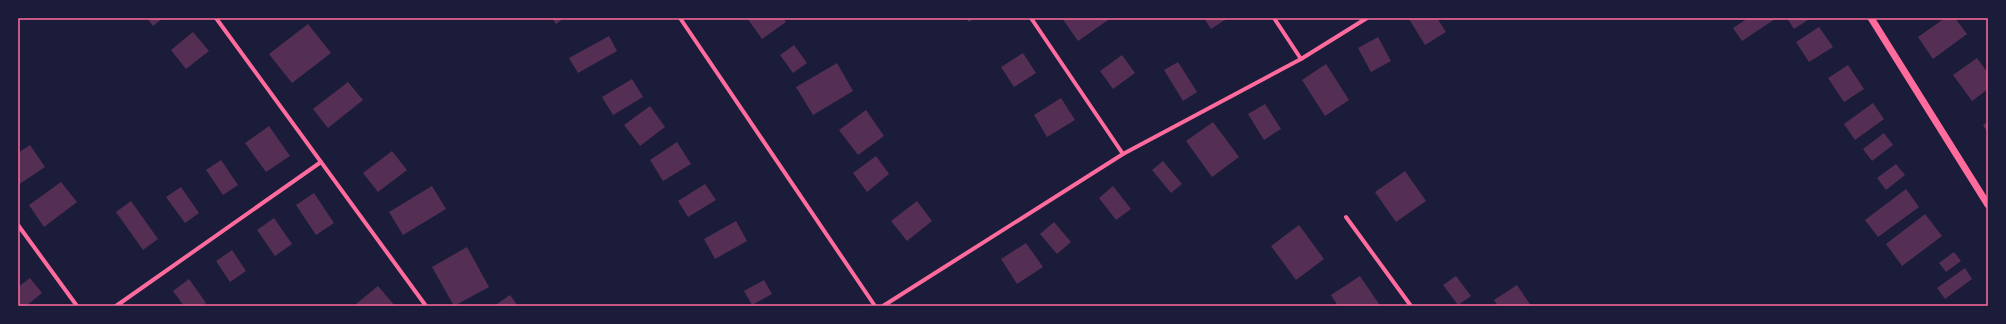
<svg xmlns="http://www.w3.org/2000/svg" width="2006" height="324" viewBox="0 0 2006 324" font-family="'DejaVu Sans',sans-serif">
<rect width="100%" height="100%" fill="#1b1b3a"/>
<g fill="#542f53">
<polygon points="147,18 163,18 153,26"/>
<polygon points="552,18 564,18 556,24"/>
<polygon points="747,18 783,18 786,22 762,39"/>
<polygon points="966,18 975,18 969,22"/>
<polygon points="1062,18 1111,18 1078,41"/>
<polygon points="1204,18 1228,18 1211,29"/>
<polygon points="1437,18 1446,32 1425,45 1409,19"/>
<polygon points="1748,18 1774,18 1775,19 1742,41 1733,28"/>
<polygon points="1787,18 1811,18 1794,29"/>
<polygon points="1945,18 1955,18 1967,34 1933,59 1918,37"/>
<polygon points="308,24 331,53 292,83 269,54"/>
<polygon points="1819,27 1833,47 1809,62 1796,42"/>
<polygon points="193,32 209,51 186,69 171,50"/>
<polygon points="609,36 617,51 578,73 569,58"/>
<polygon points="1378,37 1391,61 1371,72 1358,48"/>
<polygon points="794,45 807,63 793,73 780,55"/>
<polygon points="1023,53 1036,73 1014,87 1001,67"/>
<polygon points="1122,55 1135,73 1113,89 1100,71"/>
<polygon points="1977,58 1988,73 1988,89 1972,101 1953,75"/>
<polygon points="1178,62 1197,92 1183,101 1164,70"/>
<polygon points="837,63 853,91 813,115 796,87"/>
<polygon points="1326,64 1349,100 1325,116 1302,80"/>
<polygon points="1848,65 1864,89 1844,102 1828,78"/>
<polygon points="632,79 643,97 613,115 602,97"/>
<polygon points="348,82 363,100 328,128 313,109"/>
<polygon points="1061,98 1075,120 1047,137 1034,115"/>
<polygon points="1873,103 1884,119 1855,140 1844,124"/>
<polygon points="1265,104 1281,129 1264,140 1248,114"/>
<polygon points="650,106 665,127 640,146 624,125"/>
<polygon points="866,110 884,136 858,155 839,130"/>
<polygon points="1213,122 1239,157 1212,177 1186,141"/>
<polygon points="1988,122 1988,133 1983,125"/>
<polygon points="269,126 290,156 266,172 245,143"/>
<polygon points="1884,133 1893,145 1872,161 1863,149"/>
<polygon points="677,142 691,164 663,181 650,160"/>
<polygon points="30,145 45,167 18,185 18,153"/>
<polygon points="392,151 407,170 378,192 363,173"/>
<polygon points="876,156 889,174 867,192 853,173"/>
<polygon points="221,160 238,185 223,195 206,170"/>
<polygon points="1163,161 1182,184 1171,193 1152,170"/>
<polygon points="1896,164 1905,175 1886,190 1877,178"/>
<polygon points="1405,171 1426,201 1396,222 1375,192"/>
<polygon points="61,182 77,202 44,227 29,205"/>
<polygon points="705,184 716,200 688,217 678,201"/>
<polygon points="432,186 446,209 403,235 389,212"/>
<polygon points="1113,186 1131,209 1116,220 1099,198"/>
<polygon points="181,187 199,213 185,223 166,197"/>
<polygon points="1906,189 1919,207 1878,237 1865,220"/>
<polygon points="314,193 334,223 316,235 296,205"/>
<polygon points="131,201 158,239 143,250 116,212"/>
<polygon points="917,201 932,221 907,241 891,221"/>
<polygon points="1925,214 1942,236 1902,266 1886,244"/>
<polygon points="274,218 292,244 275,256 257,230"/>
<polygon points="736,221 747,241 715,259 704,239"/>
<polygon points="1054,222 1071,242 1057,254 1040,234"/>
<polygon points="1299,225 1324,259 1296,280 1271,246"/>
<polygon points="1026,243 1043,267 1017,284 1001,259"/>
<polygon points="467,247 489,287 454,306 432,267"/>
<polygon points="232,250 246,271 230,282 216,261"/>
<polygon points="1954,252 1961,261 1946,272 1939,263"/>
<polygon points="1965,268 1972,279 1945,299 1937,288"/>
<polygon points="1360,276 1379,304 1377,306 1338,306 1331,295"/>
<polygon points="1456,276 1471,296 1458,305 1443,285"/>
<polygon points="30,278 42,293 26,306 18,306 18,287"/>
<polygon points="189,279 206,303 202,306 184,306 173,291"/>
<polygon points="764,280 772,294 752,305 744,291"/>
<polygon points="1517,285 1531,306 1498,306 1494,300"/>
<polygon points="378,286 395,306 357,306 356,304"/>
<polygon points="510,295 518,306 494,306"/>
</g>
<g fill="none" stroke-linecap="round" stroke-linejoin="round">
<g stroke="#ff6b9d" stroke-width="4">
<polyline points="216,18 426,306"/>
<polyline points="680,18 875,306"/>
<polyline points="1031,18 1123,154"/>
<polyline points="1274,18 1301,59"/>
<polyline points="1346,217 1411,306"/>
<polyline points="18,225 77,306"/>
<polyline points="116,306 321,162"/>
<polyline points="883,306 1123,154 1301,59 1367,18"/>
</g>
<polyline stroke="#ff6b9d" stroke-width="7" points="1871,18 1988,205"/>
</g>
<rect width="2006" height="324" fill="none" stroke="#1b1b3a" stroke-width="38"/>
<rect x="19" y="19" width="1968" height="286" fill="none" stroke="#ff6b9d" stroke-width="1.5"/>
</svg>
